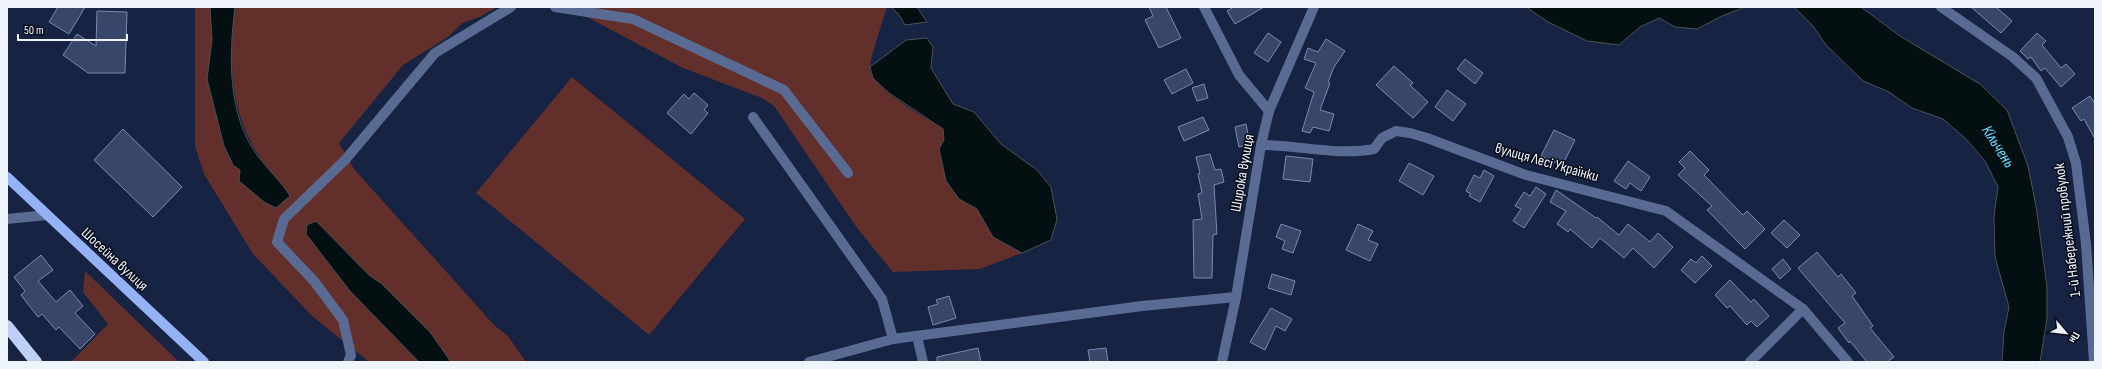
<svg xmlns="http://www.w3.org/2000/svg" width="2102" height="369" viewBox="0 0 2102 369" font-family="'Sofia Sans Condensed',sans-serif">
<rect width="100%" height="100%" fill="#162343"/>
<g fill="#622f2b">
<path d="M195,7H210L212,40L207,79L224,146L233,165L240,170H269C230,120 228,68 235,7H497L480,17L462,23L448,37L403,65L339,143L354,169L495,326L508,336L526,362H451L430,332L382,284L369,275L316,221L307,225L306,234L350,291L419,362H369L312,316L253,254L204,174L195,146Z"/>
<path d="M568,7H887C883,22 871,53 870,67C869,88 927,118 943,129L959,199L977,209L993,237L1022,253L980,269L893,272L857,228L774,106L762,98L683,68Z"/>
<polygon points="572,77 745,219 649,335 476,193"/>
<polygon points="85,271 171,354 179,362 71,362 108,324 83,292"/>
</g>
<g fill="#040f11" stroke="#4a5358">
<path d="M210,7H235C229,56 227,113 257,155C268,170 281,181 290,196L276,208L264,202L239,181L240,170L233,165L224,146L207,79L212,40Z"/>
<polygon points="891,7 917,7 927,22 905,25 899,15"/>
<polygon points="1526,7 1745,7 1722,16 1697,29 1675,27 1659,18 1640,27 1619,45 1587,41 1548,22"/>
<polygon points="1794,7 1861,7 1900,36 1980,84 2007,110 2028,166 2036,206 2047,287 2047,319 2040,362 2002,362 2004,331 2009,307 1995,257 1994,216 1998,187 1985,161 1966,139 1943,119 1912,108 1889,92 1863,81 1826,45 1813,26"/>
<polygon points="927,38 933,47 931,68 953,104 974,112 1001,144 1037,170 1051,187 1057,219 1051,240 1022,253 993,237 977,209 959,199 946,181 939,149 944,140 943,129 889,93 873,78 870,67 906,40"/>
<polygon points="316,221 369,275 382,284 430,332 451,362 419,362 350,291 306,234 307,225"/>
</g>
<g fill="#374669" stroke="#798ab2">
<polygon points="58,7 85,7 69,34 49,22"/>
<polygon points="1149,7 1166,7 1181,38 1159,48 1145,20 1153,16"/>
<polygon points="1234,7 1264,7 1235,24 1227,11"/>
<polygon points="1971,7 1996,7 2012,21 2001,33"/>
<polygon points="97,11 127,12 125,73 88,73 63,55 77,34 96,46"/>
<polygon points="1268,33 1281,42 1268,62 1254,53"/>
<polygon points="2037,33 2046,41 2042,45 2061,68 2066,64 2075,74 2061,87 2045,68 2041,71 2031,57 2028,59 2020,51"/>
<polygon points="1326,39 1345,51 1334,67 1328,82 1330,83 1320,110 1334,114 1329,131 1313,127 1310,133 1302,131 1314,92 1305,88 1316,63 1304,59 1308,48 1318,52"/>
<polygon points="1465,59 1483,73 1475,84 1457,69"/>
<polygon points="1394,66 1413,83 1410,85 1428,102 1413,118 1376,85"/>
<polygon points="1186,69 1193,83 1172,94 1164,80"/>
<polygon points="1204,84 1208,98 1197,101 1192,88"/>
<polygon points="1447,90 1466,104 1453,121 1435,107"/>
<polygon points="694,93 708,105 704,110 708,113 691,134 667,113 684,94 689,99"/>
<polygon points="2090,96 2095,104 2095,139 2084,119 2081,121 2072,108"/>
<polygon points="1203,117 1209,130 1184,141 1178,127"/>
<polygon points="1246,124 1250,144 1239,147 1235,127"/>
<polygon points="123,129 182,187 153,217 94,160"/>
<polygon points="1554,130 1575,140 1562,166 1541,156"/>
<polygon points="1690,151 1709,170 1704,175 1743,215 1747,211 1765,229 1745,249 1707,210 1712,206 1678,175 1685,168 1679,162"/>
<polygon points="1210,154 1215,170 1221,169 1224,182 1214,185 1217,234 1213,235 1212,278 1194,278 1193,220 1202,219 1198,194 1202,193 1198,174 1200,173 1196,157"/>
<polygon points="1286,156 1313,159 1310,182 1283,179"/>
<polygon points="1628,161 1650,177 1641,191 1630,183 1626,189 1614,181"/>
<polygon points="1409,163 1434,176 1423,195 1399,181"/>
<polygon points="1484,170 1494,176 1480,202 1469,196 1471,194 1466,191 1474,175 1480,178"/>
<polygon points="1536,187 1546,194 1524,228 1513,221 1521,209 1515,206 1524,192 1530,196"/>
<polygon points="1556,190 1596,218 1597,217 1619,235 1628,224 1650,242 1658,233 1673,247 1654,268 1633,248 1624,258 1600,238 1592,248 1570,229 1568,232 1557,224 1566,211 1550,202"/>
<polygon points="1784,220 1800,235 1787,248 1771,233"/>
<polygon points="1281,224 1301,231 1293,253 1282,249 1285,241 1276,237"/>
<polygon points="1358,224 1373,231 1368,240 1378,244 1370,261 1346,250"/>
<polygon points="1817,252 1838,277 1841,274 1856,293 1852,296 1873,326 1870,328 1894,357 1887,362 1867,362 1850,341 1849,343 1838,328 1845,323 1798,268"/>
<polygon points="41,255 53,270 38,281 56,302 70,290 83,306 75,313 95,334 80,349 59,327 56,330 42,314 38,317 21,295 25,291 14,277"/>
<polygon points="1702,256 1712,266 1695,283 1681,270 1691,259 1696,263"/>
<polygon points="1783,259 1791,269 1780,279 1772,269"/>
<polygon points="1272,274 1295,281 1291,295 1268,288"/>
<polygon points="1730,280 1751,302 1754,299 1769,316 1757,327 1751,321 1747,325 1730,306 1727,308 1715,295"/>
<polygon points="949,296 956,318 933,325 928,307 938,304 936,300"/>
<polygon points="1271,308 1292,319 1285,331 1276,326 1265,350 1250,342"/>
<polygon points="978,348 981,362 937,362 937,357"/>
<polygon points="1106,348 1108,362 1090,362 1088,350"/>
</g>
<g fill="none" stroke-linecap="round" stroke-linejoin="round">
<g stroke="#596b93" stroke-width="10">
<polyline points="555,7 633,19 784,90 848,173"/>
<polyline points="1204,7 1239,75 1269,111"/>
<polyline points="1941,7 2013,57 2036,78 2068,137 2076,163 2086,244 2094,362"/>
<polyline points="753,117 882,299 893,339"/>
<path d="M1261,145C1298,145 1338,156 1374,149L1382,138L1396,131L1410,133L1427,138L1526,175L1666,211L1803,309L1848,362"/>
<polyline points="7,219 47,215"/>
<polyline points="917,336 923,362"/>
<polyline points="348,362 351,355 343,320 314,281 277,242 284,219 345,160 435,53 511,7"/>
<polyline points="809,362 893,339 1142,306 1236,297"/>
<polyline points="1222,362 1236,297 1261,145 1269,111 1314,7"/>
<polyline points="1750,362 1803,309"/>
</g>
<polyline stroke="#95b2f5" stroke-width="10" points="7,177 204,362"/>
<polyline stroke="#bed0f8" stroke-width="12" points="7,326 36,362"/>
</g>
<g text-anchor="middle" stroke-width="3" stroke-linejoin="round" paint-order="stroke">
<g font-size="15" fill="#eff3fc" stroke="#080d1b">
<text transform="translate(1547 162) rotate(16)" y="5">вулиця Лесі Українки</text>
<text transform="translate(1242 173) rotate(-80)" y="5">Широка вулиця</text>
<text transform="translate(2067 230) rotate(-97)" y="5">1-й Набережний провулок</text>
<text transform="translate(115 259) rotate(43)" y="5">Шосейна вулиця</text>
</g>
<g font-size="16" font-style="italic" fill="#5de7f7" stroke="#080d1b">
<text transform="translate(1999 146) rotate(57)" y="6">Кільчень</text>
</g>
</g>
<rect width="2102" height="369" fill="none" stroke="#eff3fc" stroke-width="16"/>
<g transform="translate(2066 333) rotate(118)" stroke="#080d1b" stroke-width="3" paint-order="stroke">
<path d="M0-3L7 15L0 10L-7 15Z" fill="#eff3fc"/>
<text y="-6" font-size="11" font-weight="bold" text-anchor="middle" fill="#eff3fc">Пн</text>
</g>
<path d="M18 34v6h109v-6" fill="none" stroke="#eff3fc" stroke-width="2"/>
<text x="24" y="34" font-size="12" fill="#eff3fc" stroke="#080d1b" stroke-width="3" paint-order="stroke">50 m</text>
</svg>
